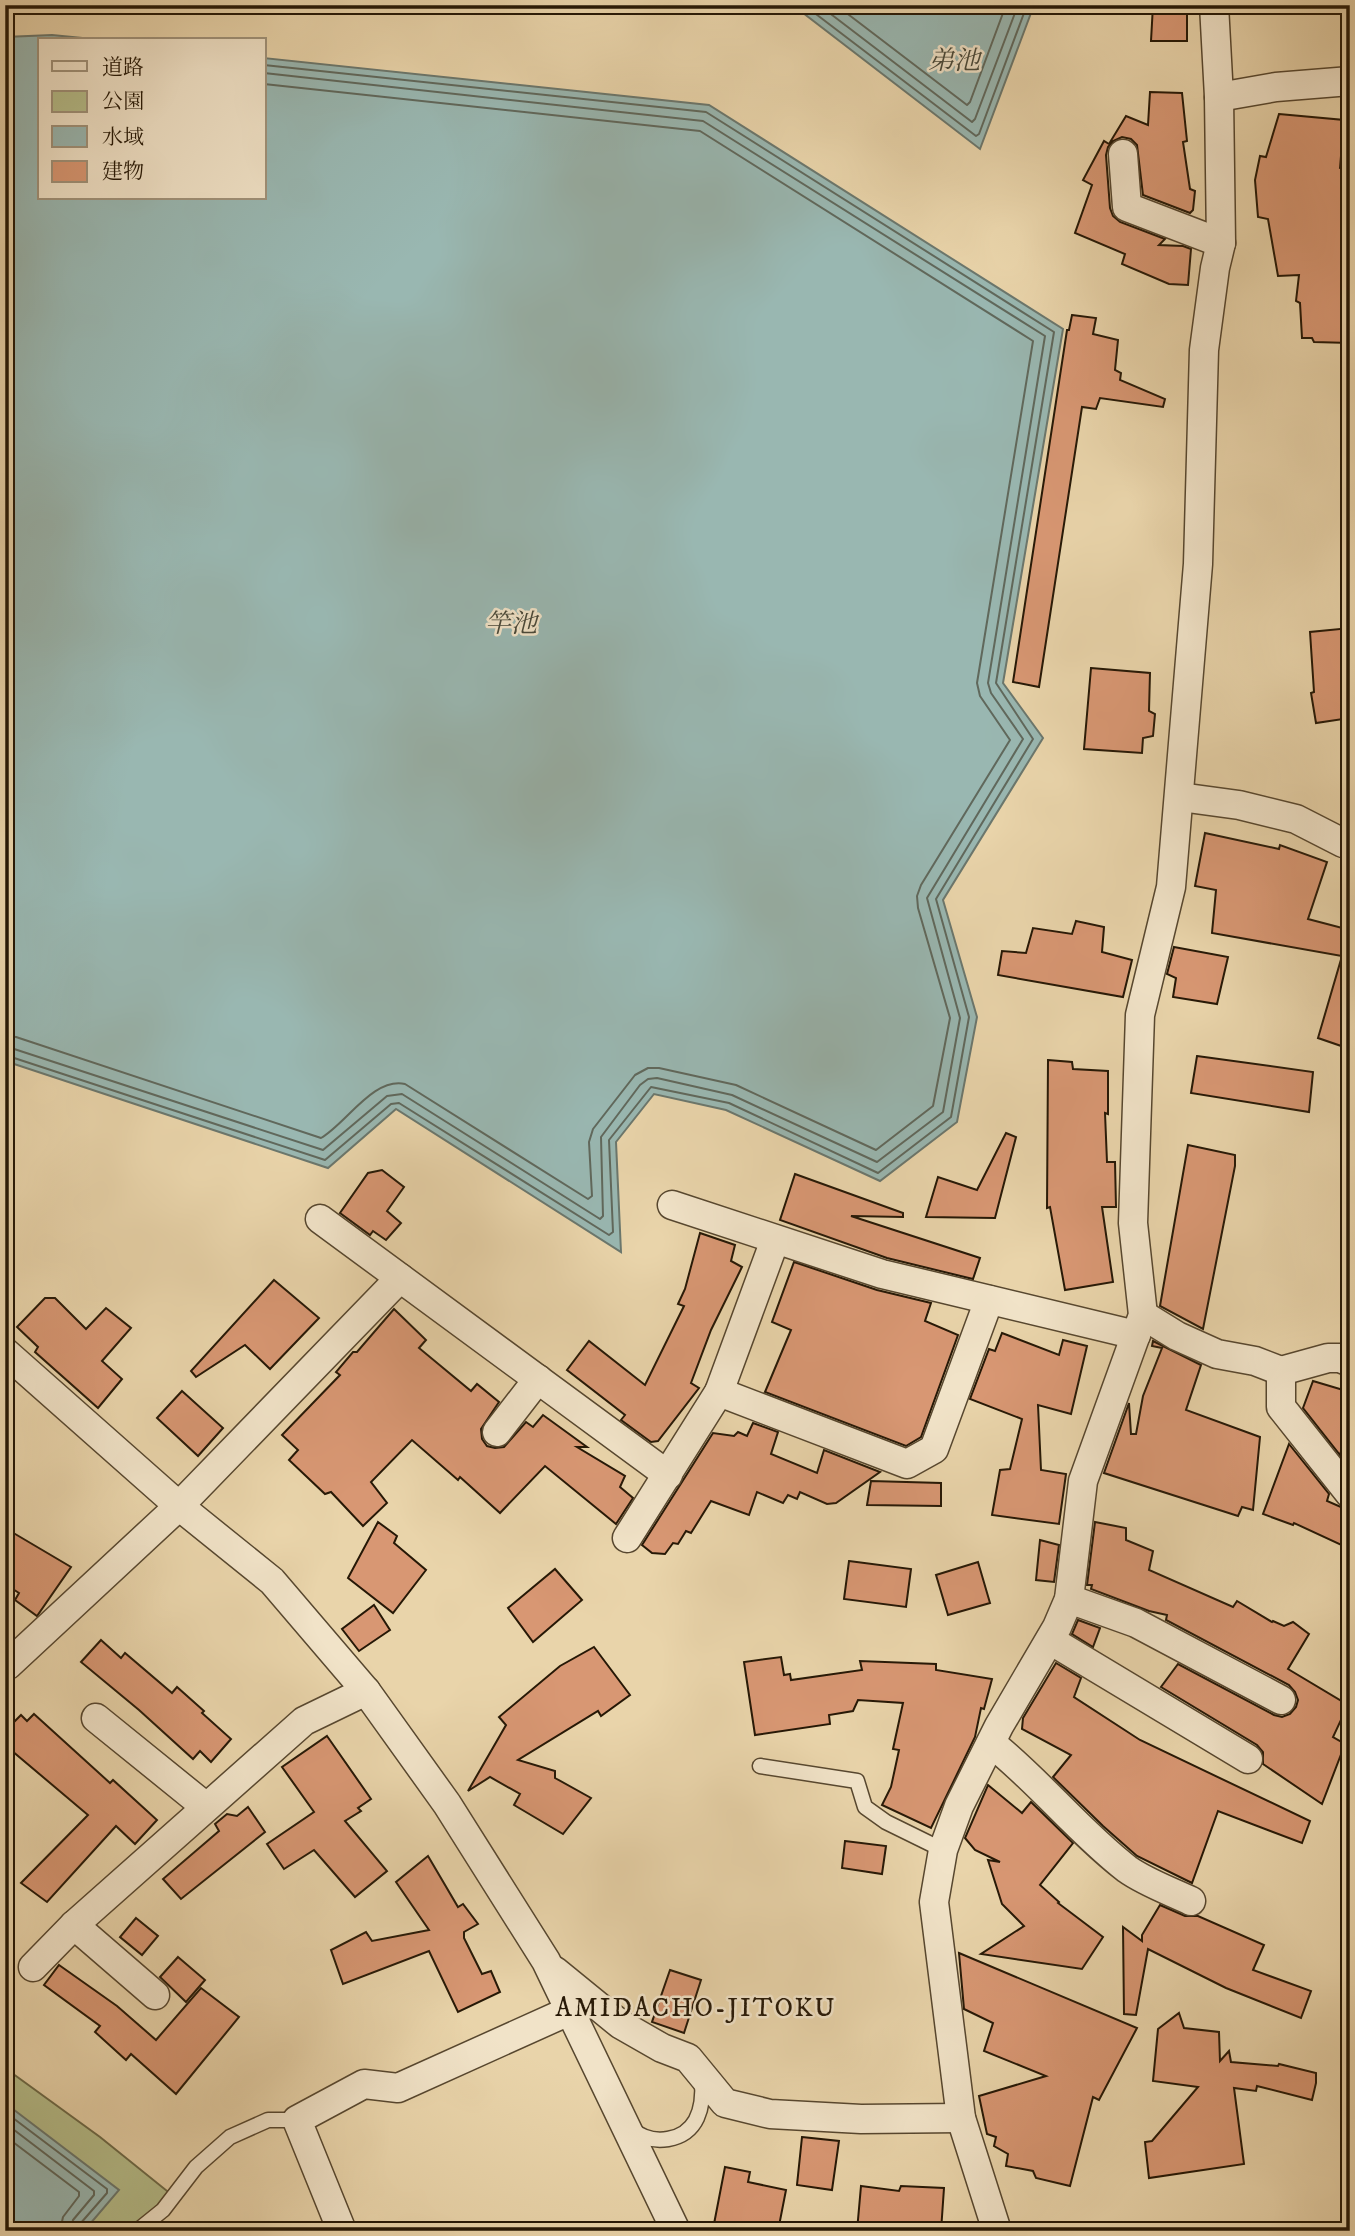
<svg xmlns="http://www.w3.org/2000/svg" width="1355" height="2236" viewBox="0 0 1355 2236" font-family="'IM FELL DW Pica','Noto Serif JP',serif">
<rect width="100%" height="100%" fill="#e9d4aa"/>
<filter id="stains"><feTurbulence type="fractalNoise" baseFrequency=".00286" numOctaves="4"/><feColorMatrix values="0 0 0 0 .2 0 0 0 0 .09 0 0 0 0 .02 0 0 0 .5 -.17"/></filter>
<radialGradient id="worn" r=".72"><stop offset=".6" stop-color="#630" stop-opacity="0"/><stop offset="1" stop-color="#630" stop-opacity=".3"/></radialGradient>
<polygon fill="#b5bd8a" stroke="#6e6a48" stroke-width="2" points="5,2068 100,2137 177,2199 147,2231 5,2231"/>
<g fill="#99b7b1" stroke="#6b776d" stroke-width="2">
<polygon points="723,5 1034,5 980,149 803,13"/>
<polygon points="52,35 103,40 40,40 40,198 264,198 264,58 709,105 1063,329 1003,683 1043,738 943,900 977,1017 957,1122 880,1181 726,1110 654,1094 616,1142 621,1252 396,1109 328,1168 5,1061 5,37"/>
<polygon points="5,2103 119,2190 84,2231 5,2231"/>
</g>
<g fill="none" stroke-linecap="round" stroke-linejoin="round">
<g stroke="#60685c" stroke-width="2">
<polyline points="798,5 808,8 976,136 979,134 1027,5"/>
<polyline points="819,5 972,122 975,119 1018,5"/>
<polyline points="836,5 967,105 970,102 1006,5"/>
<path d="M5,1036L16,1037L321,1138C346,1124 373,1077 405,1084L588,1199L592,1196L589,1142L593,1129L635,1075L648,1068H659L736,1085L876,1150L933,1106L950,1018L918,908L917,896L921,885L1010,740L980,696L977,683L1033,341L700,131L264,84"/>
<polyline points="5,1046 323,1150 387,1096 402,1094 600,1219 603,1216 601,1137 640,1085 648,1079 657,1078 732,1095 877,1162 943,1112 960,1018 927,898 1023,739 991,693 988,683 1045,336 703,121 264,73"/>
<polyline points="5,1055 325,1160 391,1104 399,1103 609,1235 613,1232 609,1140 651,1087 729,1103 878,1173 951,1117 969,1017 936,899 1033,739 996,683 1054,332 706,112 264,65"/>
<polyline points="5,2112 107,2189 107,2193 80,2224 79,2231"/>
<polyline points="5,2123 94,2191 94,2195 73,2220 70,2231"/>
<polyline points="5,2136 79,2192 79,2196 63,2217 60,2231"/>
</g>
</g>
<g fill="#d89773" stroke="#261806" stroke-width="2">
<polygon points="1153,5 1187,5 1187,41 1151,41"/>
<polygon points="1150,92 1182,93 1187,141 1183,142 1190,189 1195,191 1193,210 1190,213 1143,195 1137,145 1131,139 1122,137 1113,141 1108,147 1106,155 1110,208 1113,216 1120,222 1165,239 1159,245 1183,246 1191,249 1188,285 1169,284 1122,264 1125,254 1075,233 1092,185 1083,180 1104,141 1109,144 1126,116 1148,125"/>
<polygon points="1279,114 1344,120 1340,168 1350,170 1350,246 1342,246 1348,301 1350,343 1314,342 1312,338 1302,338 1300,303 1296,301 1299,275 1278,276 1268,219 1258,217 1255,180 1260,156 1266,157"/>
<polygon points="1072,315 1096,318 1093,334 1118,340 1115,370 1121,373 1120,380 1165,399 1163,407 1100,398 1096,409 1082,407 1039,687 1013,682 1067,330 1069,330"/>
<polygon points="1350,628 1350,718 1316,723 1311,693 1314,692 1310,632"/>
<polygon points="1091,668 1150,673 1149,711 1155,714 1153,736 1143,738 1142,753 1084,749"/>
<polygon points="1205,833 1279,849 1280,845 1327,862 1308,919 1350,930 1350,1049 1318,1038 1342,956 1212,933 1216,890 1195,886"/>
<polygon points="1076,921 1104,927 1102,952 1132,960 1123,997 998,975 1002,951 1026,953 1033,928 1072,934"/>
<polygon points="1174,947 1228,957 1217,1004 1173,997 1176,978 1167,974"/>
<polygon points="1197,1056 1313,1072 1309,1112 1191,1093"/>
<polygon points="1048,1060 1072,1062 1073,1069 1108,1071 1108,1114 1105,1113 1107,1162 1115,1162 1116,1207 1102,1207 1113,1282 1065,1290 1050,1207 1047,1208"/>
<polygon points="1006,1133 1016,1137 995,1218 926,1217 938,1177 977,1190"/>
<polygon points="1188,1145 1235,1155 1235,1166 1203,1329 1160,1306"/>
<polygon points="382,1170 404,1187 387,1211 401,1223 386,1240 373,1231 370,1235 340,1213 368,1173"/>
<polygon points="795,1174 903,1213 903,1217 851,1216 980,1258 973,1279 887,1258 780,1220"/>
<polygon points="700,1233 735,1245 731,1261 742,1267 711,1330 691,1383 699,1388 658,1441 651,1442 621,1420 625,1415 567,1370 589,1341 645,1385 684,1306 678,1304 685,1289"/>
<polygon points="794,1262 877,1290 931,1303 925,1321 958,1335 921,1437 906,1446 765,1392 791,1330 772,1322"/>
<polygon points="274,1280 319,1318 270,1369 245,1345 196,1377 191,1371"/>
<polygon points="45,1298 55,1298 86,1329 106,1308 131,1328 102,1361 122,1379 98,1408 35,1352 38,1347 17,1327"/>
<polygon points="394,1309 426,1340 419,1348 471,1391 477,1384 499,1402 481,1429 482,1439 487,1446 495,1448 504,1447 526,1422 533,1427 543,1415 587,1447 577,1447 625,1476 620,1487 633,1498 616,1524 545,1466 500,1513 460,1477 458,1480 412,1440 371,1482 387,1503 363,1526 331,1492 325,1494 289,1460 298,1450 282,1435 340,1375 336,1372 353,1352 357,1352"/>
<polygon points="1002,1333 1059,1355 1063,1340 1087,1346 1071,1414 1038,1405 1041,1470 1066,1474 1059,1524 992,1515 1000,1470 1010,1469 1022,1419 970,1399 989,1349 995,1351"/>
<polygon points="1153,1341 1201,1365 1186,1410 1260,1437 1253,1510 1242,1507 1238,1516 1104,1473 1129,1403 1131,1434 1136,1434 1143,1396 1162,1348 1152,1346"/>
<polygon points="1313,1381 1350,1392 1350,1444 1344,1441 1340,1455 1303,1408"/>
<polygon points="182,1391 223,1428 198,1456 157,1418"/>
<polygon points="753,1423 778,1432 771,1454 817,1473 824,1450 880,1472 836,1503 827,1504 800,1492 797,1499 788,1495 783,1503 757,1492 749,1515 711,1501 691,1533 686,1531 678,1544 673,1543 665,1554 652,1553 642,1545 713,1433 734,1436 738,1432 747,1436"/>
<polygon points="1289,1444 1329,1494 1327,1501 1350,1511 1350,1549 1294,1523 1293,1525 1263,1514"/>
<polygon points="871,1481 941,1483 941,1506 867,1505"/>
<polygon points="378,1522 397,1536 394,1543 426,1570 393,1613 348,1578"/>
<polygon points="1095,1522 1126,1528 1126,1540 1153,1551 1149,1570 1233,1607 1237,1601 1272,1622 1273,1621 1284,1626 1293,1622 1309,1634 1288,1669 1348,1705 1333,1737 1345,1744 1322,1804 1263,1764 1263,1752 1257,1745 1161,1687 1178,1664 1274,1715 1282,1717 1290,1714 1296,1707 1298,1700 1295,1692 1289,1685 1166,1620 1167,1615 1149,1611 1091,1589 1092,1585 1087,1585"/>
<polygon points="5,1528 71,1567 37,1616 15,1600 19,1593 5,1584"/>
<polygon points="1040,1540 1059,1545 1054,1582 1036,1580"/>
<polygon points="849,1561 911,1569 906,1607 844,1599"/>
<polygon points="978,1562 990,1603 948,1615 936,1575"/>
<polygon points="555,1569 582,1600 533,1642 508,1608"/>
<polygon points="374,1605 390,1630 359,1651 342,1629"/>
<polygon points="1078,1620 1100,1628 1093,1647 1072,1634"/>
<polygon points="101,1640 121,1658 125,1653 172,1693 177,1687 204,1711 202,1713 231,1739 211,1762 200,1751 193,1759 139,1710 81,1662"/>
<polygon points="594,1647 630,1695 601,1716 598,1711 518,1760 555,1771 555,1778 591,1798 563,1834 514,1805 520,1794 490,1777 468,1791 506,1725 499,1717 560,1666"/>
<polygon points="781,1657 784,1675 790,1674 791,1680 862,1670 860,1661 936,1664 936,1670 992,1679 984,1709 981,1708 975,1737 931,1828 882,1805 891,1787 899,1750 893,1749 903,1703 858,1700 853,1711 829,1715 830,1724 755,1735 744,1662"/>
<polygon points="1056,1663 1081,1678 1074,1697 1140,1740 1310,1821 1302,1843 1218,1811 1192,1883 1137,1856 1103,1826 1053,1777 1071,1755 1022,1729 1023,1718"/>
<polygon points="34,1714 110,1783 113,1780 157,1820 135,1844 116,1826 47,1902 21,1883 88,1815 5,1745 5,1731 21,1715 27,1721"/>
<polygon points="327,1736 371,1799 358,1808 361,1811 345,1821 387,1871 355,1897 314,1850 284,1869 267,1844 314,1812 282,1767"/>
<polygon points="988,1785 1022,1813 1031,1802 1073,1843 1040,1885 1059,1902 1058,1903 1103,1937 1082,1969 981,1954 1024,1926 1002,1904 988,1860 1000,1862 975,1850 965,1838"/>
<polygon points="248,1807 265,1832 181,1899 163,1879 219,1831 215,1824 227,1814 237,1816"/>
<polygon points="845,1841 886,1846 882,1874 842,1868"/>
<polygon points="428,1856 458,1907 463,1904 478,1924 464,1932 464,1938 482,1974 491,1971 500,1992 458,2012 429,1951 343,1984 331,1950 366,1932 372,1941 429,1930 396,1882"/>
<polygon points="1160,1905 1185,1916 1198,1916 1264,1945 1253,1970 1311,1991 1301,2018 1226,1988 1148,1949 1136,2015 1124,2014 1123,1927 1142,1941 1142,1935"/>
<polygon points="136,1918 158,1936 142,1955 120,1937"/>
<polygon points="959,1953 1137,2028 1099,2100 1093,2097 1070,2186 1036,2178 1033,2171 1006,2166 1008,2154 994,2146 996,2137 987,2134 979,2096 1046,2076 984,2051 993,2023 964,2009"/>
<polygon points="178,1957 205,1980 186,2002 160,1977"/>
<polygon points="59,1965 117,2006 156,2040 201,1988 239,2017 176,2094 131,2054 126,2060 95,2032 100,2026 44,1985"/>
<polygon points="670,1970 701,1980 684,2033 652,2022"/>
<polygon points="1179,2013 1184,2028 1219,2032 1220,2061 1229,2051 1231,2062 1278,2066 1279,2064 1316,2073 1316,2083 1312,2100 1257,2086 1256,2091 1234,2088 1244,2164 1149,2178 1145,2142 1152,2141 1198,2087 1153,2081 1158,2029"/>
<polygon points="802,2137 839,2141 832,2190 797,2185"/>
<polygon points="725,2167 750,2172 748,2182 786,2190 778,2231 748,2231 714,2224"/>
<polygon points="861,2186 899,2191 901,2186 944,2188 941,2231 857,2231"/>
</g>
<g fill="none" stroke-linecap="round" stroke-linejoin="round">
<defs>
<g id="lane">
<polyline points="760,1766 857,1781 865,1807 886,1822 943,1850"/>
<path d="M632,2129C642,2138 655,2141 668,2139C698,2134 704,2107 702,2080"/>
<polyline points="137,2231 163,2210 196,2167 230,2137 268,2120 297,2120"/>
</g>
<g id="street">
<polyline points="1219,97 1276,87 1350,81"/>
<polyline points="1123,154 1127,207 1221,243"/>
<polyline points="1180,797 1239,805 1296,819 1343,843"/>
<polyline points="672,1205 882,1274 1136,1335"/>
<polyline points="320,1219 668,1475"/>
<polyline points="1143,1315 1177,1336 1217,1354 1255,1361 1281,1371 1328,1358 1340,1358 1350,1362"/>
<polyline points="5,1352 179,1506 272,1581 366,1691 447,1804 546,1961 676,2231"/>
<polyline points="1281,1371 1281,1407 1350,1494"/>
<polyline points="719,1392 907,1464 934,1449 989,1300"/>
<polyline points="497,1432 538,1379"/>
<polyline points="627,1538 719,1392 775,1240"/>
<polyline points="1069,1599 1136,1623 1281,1700"/>
<polyline points="1050,1640 1248,1759"/>
<polyline points="8,1665 179,1506 400,1278"/>
<polyline points="96,1718 206,1807"/>
<path d="M991,1743C1039,1781 1078,1831 1127,1869C1145,1882 1170,1891 1191,1901"/>
<polyline points="74,1925 155,1995"/>
<polyline points="33,1967 74,1925 304,1721 366,1691"/>
<polyline points="555,1971 620,2024 662,2048 688,2058 725,2103 770,2114 861,2119 961,2118"/>
<polyline points="342,2231 297,2120 364,2084 398,2088 569,2011"/>
<polyline points="997,2231 961,2118 934,1902 943,1850 959,1806 999,1726 1057,1627 1069,1599 1083,1481 1143,1315 1133,1223 1140,1015 1171,887 1198,564 1204,350 1215,268 1221,243 1219,97 1214,5"/>
</g>
</defs>
<use href="#lane" stroke="#57472f" stroke-width="17"/>
<use href="#street" stroke="#57472f" stroke-width="31"/>
<use href="#lane" stroke="#f1e3c8" stroke-width="14"/>
<use href="#street" stroke="#f1e3c8" stroke-width="28"/>
</g>
<g text-anchor="middle" stroke-width="5" stroke-linejoin="round" paint-order="stroke">
<g font-size="26" font-style="italic" fill="#484839" stroke="#f1e3c8">
<text x="954" y="69">弟池</text>
<text x="511" y="632">竿池</text>
</g>
<g font-size="26" letter-spacing="2" fill="#261806" stroke="#f1e3c8">
<text x="696" y="2016">AMIDACHO-JITOKU</text>
</g>
</g>
<rect width="1355" height="2236" fill="none" stroke="#e9d4aa" stroke-width="28"/>
<rect x="7" y="7" width="1341" height="2222" fill="none" stroke="#261806" stroke-width="3.5"/>
<rect x="14" y="14" width="1327" height="2208" fill="none" stroke="#261806" stroke-width="2"/>
<rect x="38" y="38" width="228" height="161" fill="#f1e3c8" stroke="#a0927a" stroke-width="2"/>
<rect x="52" y="61" width="35" height="10" fill="#f1e3c8" stroke="#a0927a" stroke-width="2"/>
<text x="102" y="74" font-size="21" fill="#261806">道路</text>
<rect x="52" y="91" width="35" height="21" fill="#b5bd8a" stroke="#a0927a" stroke-width="2"/>
<text x="102" y="108" font-size="21" fill="#261806">公園</text>
<rect x="52" y="126" width="35" height="21" fill="#99b7b1" stroke="#a0927a" stroke-width="2"/>
<text x="102" y="144" font-size="21" fill="#261806">水域</text>
<rect x="52" y="161" width="35" height="21" fill="#d89773" stroke="#a0927a" stroke-width="2"/>
<text x="102" y="178" font-size="21" fill="#261806">建物</text>
<rect width="100%" height="100%" filter="url(#stains)"/>
<rect width="100%" height="100%" fill="url(#worn)"/>
</svg>
